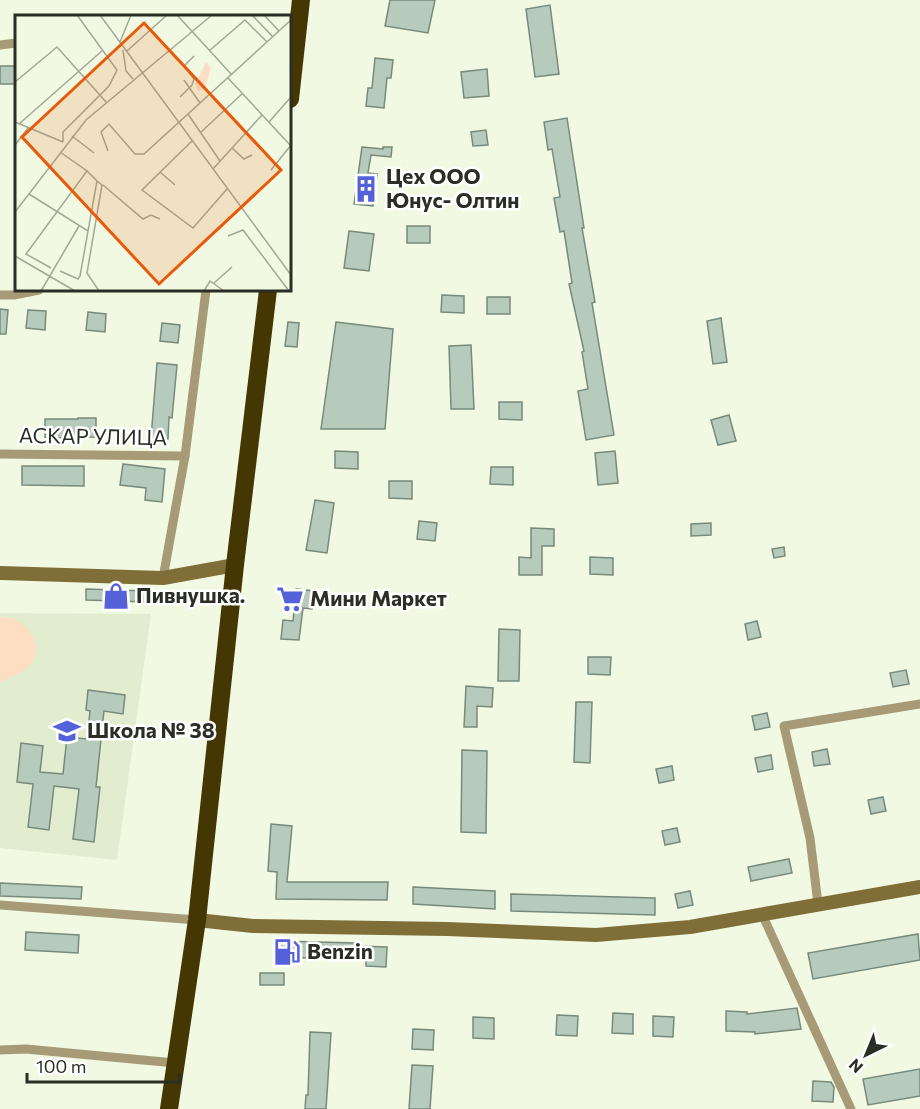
<svg xmlns="http://www.w3.org/2000/svg" width="920" height="1109" viewBox="0 0 920 1109" font-family="Commissioner,sans-serif">
<rect width="100%" height="100%" fill="#f1f9e2"/>
<polygon fill="#e2edcf" points="0,613 151,614 117,860 0,848"/>
<path fill="#fedec3" d="M8,617C31,623 47,650 26,669C19,674 8,678 0,682V618Z"/>
<g fill="#b7cbbc" stroke="#778a7c" stroke-width="1.5">
<polygon points="390,0 435,0 428,33 385,26"/>
<polygon points="550,5 559,74 535,77 526,9"/>
<polygon points="375,58 393,60 391,78 387,78 384,108 366,106 368,88 372,88"/>
<rect x="0" y="66" width="16" height="18"/>
<polygon points="487,69 489,96 464,98 461,72"/>
<polygon points="567,118 584,228 582,228 595,302 592,303 614,435 586,440 578,391 588,389 582,352 584,351 569,284 572,283 564,231 560,232 554,198 560,197 552,149 548,150 544,122"/>
<polygon points="486,130 488,145 473,146 471,132"/>
<polygon points="362,147 383,149 383,147 392,147 391,157 371,155 368,173 377,174 373,206 354,204"/>
<rect x="407" y="226" width="23" height="17"/>
<polygon points="349,231 374,234 369,271 344,268"/>
<polygon points="442,295 464,296 464,313 441,312"/>
<rect x="487" y="297" width="23" height="17"/>
<polygon points="0,309 8,310 6,334 0,334"/>
<polygon points="28,310 46,311 45,330 26,328"/>
<polygon points="88,312 106,314 105,332 86,330"/>
<polygon points="721,318 727,362 713,364 707,321"/>
<polygon points="288,322 299,323 297,347 285,346"/>
<polygon points="336,322 393,329 385,429 321,429"/>
<polygon points="162,323 180,325 178,343 160,341"/>
<polygon points="471,345 474,409 451,409 449,346"/>
<polygon points="157,363 177,365 172,418 169,417 168,439 151,438"/>
<polygon points="499,402 522,402 522,420 499,419"/>
<polygon points="729,415 736,441 718,445 711,420"/>
<polygon points="78,418 96,418 96,437 45,438 45,419 78,419"/>
<polygon points="335,451 358,452 358,469 335,468"/>
<polygon points="615,451 618,483 598,485 595,453"/>
<polygon points="123,464 165,469 162,502 145,500 146,488 120,485"/>
<polygon points="22,466 84,466 84,486 22,485"/>
<polygon points="491,467 513,467 513,485 490,484"/>
<polygon points="389,481 412,481 412,499 389,498"/>
<polygon points="315,500 334,503 327,553 306,550"/>
<polygon points="419,521 437,523 435,541 417,539"/>
<polygon points="711,523 711,535 691,536 691,524"/>
<polygon points="531,528 554,529 554,546 542,546 542,575 519,575 519,557 531,558"/>
<polygon points="784,547 785,556 774,558 772,549"/>
<polygon points="590,557 613,558 613,575 590,574"/>
<polygon points="86,589 147,591 147,602 86,600"/>
<polygon points="296,589 314,591 312,609 303,608 299,640 281,639 283,620 293,621"/>
<polygon points="757,621 761,637 748,640 745,624"/>
<polygon points="499,629 520,630 519,681 498,681"/>
<polygon points="588,657 611,657 610,675 588,674"/>
<polygon points="906,670 909,684 893,687 890,673"/>
<polygon points="466,686 493,688 492,707 477,706 477,727 464,727"/>
<polygon points="88,690 125,695 123,714 104,711 96,787 100,787 94,842 73,839 79,789 54,786 49,830 28,827 33,784 17,782 21,743 43,746 40,772 63,774 67,737 87,739 90,711 86,710"/>
<polygon points="576,702 592,702 590,763 574,762"/>
<polygon points="767,713 770,727 755,730 752,716"/>
<polygon points="827,749 830,764 814,766 812,752"/>
<polygon points="462,750 487,751 486,833 461,832"/>
<polygon points="771,755 773,769 758,772 755,758"/>
<polygon points="672,766 674,780 659,783 656,769"/>
<polygon points="883,797 886,811 871,814 868,800"/>
<polygon points="271,824 292,826 287,882 388,882 387,900 276,899 277,872 268,871"/>
<polygon points="677,828 680,842 665,845 662,831"/>
<polygon points="789,859 792,873 751,881 748,867"/>
<polygon points="0,883 82,887 81,899 0,896"/>
<polygon points="413,887 495,891 495,909 413,904"/>
<polygon points="690,891 693,905 678,908 675,894"/>
<polygon points="511,894 655,898 655,915 511,911"/>
<polygon points="26,932 79,935 78,953 25,950"/>
<polygon points="918,934 920,960 813,979 808,953"/>
<polygon points="277,941 357,943 357,946 387,947 386,967 366,966 366,958 296,958 296,962 277,962"/>
<rect x="260" y="973" width="24" height="12"/>
<polygon points="797,1008 801,1029 755,1034 755,1032 726,1031 726,1011 747,1012 747,1014"/>
<polygon points="613,1013 633,1014 633,1034 612,1033"/>
<polygon points="557,1015 578,1016 577,1036 556,1035"/>
<polygon points="653,1016 674,1017 673,1037 653,1036"/>
<polygon points="473,1017 494,1018 494,1039 473,1038"/>
<polygon points="413,1029 434,1030 433,1050 412,1049"/>
<polygon points="310,1032 331,1033 326,1109 305,1109 306,1095 308,1095"/>
<polygon points="412,1065 433,1066 430,1109 409,1109"/>
<polygon points="920,1069 920,1096 868,1105 863,1079"/>
<polygon points="813,1081 831,1082 834,1087 833,1102 812,1101"/>
</g>
<g fill="none" stroke-linecap="round" stroke-linejoin="round">
<g stroke="#a69a77" stroke-width="9">
<polyline points="0,45 16,43"/>
<polyline points="0,295 14,295 39,290"/>
<polyline points="0,454 185,456"/>
<polyline points="163,578 185,456 206,290"/>
<polyline points="818,904 810,838 784,726 920,704"/>
<polyline points="0,905 197,920"/>
<polyline points="762,914 851,1109"/>
<polyline points="0,1050 26,1049 175,1063"/>
</g>
<g stroke="#806e38" stroke-width="14">
<polyline points="0,573 163,578 235,565"/>
<polyline points="197,920 253,926 447,929 596,935 690,927 920,887"/>
</g>
<g stroke="#453704" stroke-width="18">
<polyline points="290,99 301,0"/>
<polyline points="169,1109 197,920 235,565 268,290"/>
</g>
</g>
<defs>
<symbol id="building-bare" viewBox="-9 -9 18 18"><path d="M-4-6H4V6H1V3H-1V6H-4ZM-2.5-4.3h1.7v1.8h-1.7ZM.8-4.3h1.7v1.8H.8ZM-2.5-1h1.7V.8h-1.7ZM.8-1h1.7V.8H.8Z" fill="#5561d8" stroke="#fff" stroke-width="2.5" paint-order="stroke"/></symbol>
<symbol id="shop-bare" viewBox="-9 -9 18 18"><path d="M-5-2.5h2.3a2.7 3.5 0 0 1 5.4 0H5L5.5 6h-11ZM-1.5-2.5h3a1.5 2.3 0 0 0-3 0Z" fill="#5561d8" stroke="#fff" stroke-width="2.5" paint-order="stroke"/></symbol>
<symbol id="supermarket-bare" viewBox="-9 -9 18 18"><path d="M-6-5.5h2.5l.6 2H6L4.5 2H-2.5L-4.4-4H-6ZM-1.5 3.2a1.3 1.3 0 1 0 .1 0ZM3 3.2a1.3 1.3 0 1 0 .1 0Z" fill="#5561d8" stroke="#fff" stroke-width="2.5" paint-order="stroke"/></symbol>
<symbol id="school-bare" viewBox="-9 -9 18 18"><path d="M0-5L7-2L0 1L-7-2ZM-4 1L0 2.5L4 1V4Q0 6-4 4Z" fill="#5561d8" stroke="#fff" stroke-width="2.5" paint-order="stroke"/></symbol>
<symbol id="fuel-bare" viewBox="-9 -9 18 18"><path d="M-5.5-6h7V0h2V4h1.3V-2.5L3-4.5l.8-.8L6-3V5H2.5V1h-1V6h-7ZM-4.2-4.7v3.2H.2V-4.7Z" fill="#5561d8" stroke="#fff" stroke-width="2.5" paint-order="stroke"/></symbol>
</defs>
<g fill-rule="evenodd">
<use href="#building-bare" x="347" y="170" width="38" height="38"/>
<use href="#shop-bare" x="97" y="577" width="38" height="38"/>
<use href="#supermarket-bare" x="271" y="580" width="38" height="38"/>
<use href="#school-bare" x="48" y="712" width="38" height="38"/>
<use href="#fuel-bare" x="268" y="933" width="38" height="38"/>
</g>
<g text-anchor="middle" stroke-width="5" stroke-linejoin="round" paint-order="stroke">
<g font-size="21" font-weight="bold" fill="#2b2e25" stroke="#fff" text-anchor="start">
<text x="386" y="184">Цех ООО<tspan x="386" dy="24">Юнус- Олтин</tspan></text>
<text x="136" y="603">Пивнушка.</text>
<text x="310" y="606">Мини Маркет</text>
<text x="87" y="738">Школа № 38</text>
<text x="307" y="959">Benzin</text>
</g>
<g font-size="21" fill="#2b2e25" stroke="#fff">
<text transform="translate(93 437) rotate(1)" y="7">АСКАР УЛИЦА</text>
</g>
</g>
<g transform="translate(15 15)">
<rect width="276" height="276" fill="#f1f9e2"/>
<path d="M191,47L196,53L190,73L183,76L180,70Z" fill="#fedec3"/>
<path fill="none" stroke="#a2a896" stroke-width="1.5" d="M85,0L276,260M162,0L217,60M237,0L258,22M249,0L264,16M105,27L116,0M108,35L111,56L118,64M112,36L152,0M194,36L230,5L252,27M213,63L276,131M169,65L185,88M0,67L42,32L92,88M165,82L177,70L179,64L169,51L179,41M173,99L205,146M0,107L48,127M254,107L276,82M4,109L88,35M185,118L228,78M57,121L79,138M177,126L127,175L178,213L212,174M48,127V117L94,71L102,55L62,0M0,130L13,113M217,133L229,144L237,140M93,136L86,117L94,109L120,139H129L276,5M198,154L247,100M256,155L276,130M145,157L160,170M82,166L87,170L72,258L84,276M88,170L128,204L136,200L145,204M14,179L73,216L82,166L72,156M0,197L71,105L197,0M213,221L228,215L274,276M0,241L60,276M36,253L11,239L72,156L45,137M45,256L63,264L65,261L73,216M199,268L217,252M26,276L64,211M189,276L195,266L209,276"/>
<path fill="#e8590c" fill-opacity="0.15" stroke="#e8590c" stroke-width="3" d="M129,8L266,155L144,269L7,122Z"/>
<rect width="276" height="276" fill="none" stroke="#2b2e25" stroke-width="3"/>
</g>
<g transform="translate(866 1055) rotate(223)" stroke="#ffffff" stroke-width="4.5" paint-order="stroke">
<path d="M0-4.5L10 22L0 15L-10 22Z" fill="#2b2e25"/>
<text y="-9" font-size="16" font-weight="bold" text-anchor="middle" fill="#2b2e25">N</text>
</g>
<path d="M27 1073v9h153v-9" fill="none" stroke="#2b2e25" stroke-width="3"/>
<text x="36" y="1073" font-size="18" fill="#2b2e25" stroke="#ffffff" stroke-width="4.5" paint-order="stroke">100 m</text>
</svg>
